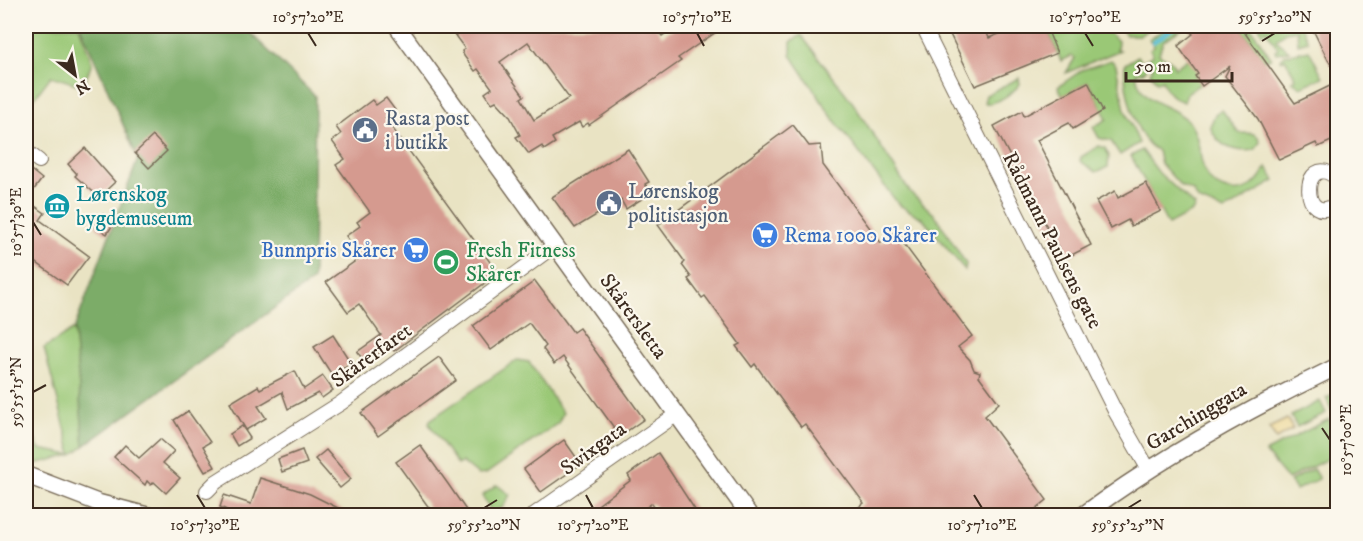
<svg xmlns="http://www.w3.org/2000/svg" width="1363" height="541" viewBox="0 0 1363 541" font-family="'IM FELL DW Pica',serif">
<rect width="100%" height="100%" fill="#fbf7ec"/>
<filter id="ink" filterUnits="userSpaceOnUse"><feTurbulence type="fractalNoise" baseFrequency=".0167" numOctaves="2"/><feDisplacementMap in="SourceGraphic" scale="12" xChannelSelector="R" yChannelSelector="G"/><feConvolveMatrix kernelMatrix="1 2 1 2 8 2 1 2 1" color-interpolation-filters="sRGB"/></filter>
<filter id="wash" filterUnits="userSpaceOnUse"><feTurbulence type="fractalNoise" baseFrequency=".008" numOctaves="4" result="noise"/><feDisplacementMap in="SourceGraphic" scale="24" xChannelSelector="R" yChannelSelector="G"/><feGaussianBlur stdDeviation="1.35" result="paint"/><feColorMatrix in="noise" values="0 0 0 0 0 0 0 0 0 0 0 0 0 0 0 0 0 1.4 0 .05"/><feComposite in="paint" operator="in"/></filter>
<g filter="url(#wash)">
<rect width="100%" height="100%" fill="#e9e3c3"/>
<g fill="#9ac876" stroke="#6a794a" stroke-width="1.5">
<polygon points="26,26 79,26 92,63 83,86 51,76 26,109"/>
<polygon points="984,26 1019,26 989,38"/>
<polygon points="1046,26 1095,26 1102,31 1104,28 1118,41 1117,49 1120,50 1066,73 1075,58 1072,56 1061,61"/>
<polygon points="1119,26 1155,26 1140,35 1126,35"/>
<path d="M1169,26H1186L1163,41L1159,54C1165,59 1172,58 1175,68L1190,57L1201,72L1195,76L1200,84L1187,93L1184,102C1171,98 1167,92 1162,80L1157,82L1150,73L1153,67L1151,65L1143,72L1136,73C1141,108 1170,101 1188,121C1208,144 1190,183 1231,191C1248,194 1259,180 1267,167L1275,181L1224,211L1198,200L1193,191L1181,186L1161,164L1158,151C1154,148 1150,146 1147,142C1133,126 1123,83 1125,64L1138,56L1142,62L1153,55L1150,49L1154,46L1149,39Z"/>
<polygon points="1240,26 1250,26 1271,58 1264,60"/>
<polygon points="1259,26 1301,26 1308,41 1298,44 1297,30 1285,32 1276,40 1289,51 1276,53 1275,50 1278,48 1266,30 1262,33"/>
<polygon points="801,35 853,103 910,192 936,216 966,264 965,270 922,218 899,205 832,117 791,55 791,42"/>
<polygon points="1309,50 1323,77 1301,87 1292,81 1296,78 1285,59 1281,61 1280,59 1285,55"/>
<polygon points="1111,60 1116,65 1125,110 1139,143 1120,155 1111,141 1099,138 1093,127 1107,119 1088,82 1063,96 1058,87 1082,70"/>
<path d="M1019,78L1020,84C1013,93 996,105 984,103L986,95Z"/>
<path d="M1222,110L1239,133C1248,134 1257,130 1260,142L1255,150C1235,153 1217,147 1210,126L1215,115Z"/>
<polygon points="1099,146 1105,148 1109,156 1108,167 1096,172 1080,161 1081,157"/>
<polygon points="1142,150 1159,173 1195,206 1192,212 1168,225 1131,156"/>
<polygon points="74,329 84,446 72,455 26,466 26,419 39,449 72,455 44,348"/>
<polygon points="517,360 529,362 563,413 558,423 486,474 478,475 462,462 458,465 429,424 430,420"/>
<polygon points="1337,393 1337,421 1326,398"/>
<polygon points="1320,401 1326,413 1297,427 1291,416"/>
<polygon points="1329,419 1337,435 1337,454 1288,479 1265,452"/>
<polygon points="1313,469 1319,479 1296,490 1290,481"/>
<polygon points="497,485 510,495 503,507 492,513 482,496"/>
</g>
<polygon fill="#7bac67" stroke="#5b6b42" stroke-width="1.5" points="80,26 243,26 315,96 313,280 84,446 74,329 138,159"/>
<polygon fill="#eeda9e" stroke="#94825e" stroke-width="1.5" points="1287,419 1293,429 1276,439 1269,428"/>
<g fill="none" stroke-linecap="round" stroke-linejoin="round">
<polyline stroke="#57bdd5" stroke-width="4.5" points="1153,42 1177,26"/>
</g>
<g id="blocks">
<g fill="#d59a8f" fill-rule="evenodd">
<path d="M448,26H655L662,36L677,26H725L678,58L681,61L589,125L588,123L582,127L579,122L552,138L555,143L544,150L542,146L529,154L516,137L520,135L509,115L496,101L492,103L485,93L492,88L478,69L475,71L464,56L462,51L465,49ZM528,42L569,98L534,120L521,98L524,96L500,62Z"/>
<polygon points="946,26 984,26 989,38 1019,26 1046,26 1057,53 975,86"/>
<polygon points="1197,26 1240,26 1295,103 1338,82 1338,138 1318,147 1316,143 1279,160 1258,119 1225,76 1230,66 1202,86 1195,76 1198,74 1178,46 1193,34 1190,31"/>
<polygon points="1311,26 1338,26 1338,76 1328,60"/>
<polygon points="1088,82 1103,111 1073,129 1069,123 1037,140 1091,245 1064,259 994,126 1022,111 1024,116"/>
<polygon points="386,98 395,110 385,118 498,273 394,351 390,346 366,363 357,352 381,335 359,304 348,312 326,282 361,257 346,236 360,226 357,222 370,212 336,165 345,159 332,141 341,134 336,127 372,100 376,105"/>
<polygon points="793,125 809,146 821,145 823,165 881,243 895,232 972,336 958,347 970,360 974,370 980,372 979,376 999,403 985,416 1047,500 1027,516 847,516 864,503 805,424 801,427 755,364 752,367 736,346 740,344 705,296 702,298 688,279 691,277 682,265 685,262 658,225"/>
<polygon points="153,136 167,151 149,168 135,153"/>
<polygon points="85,148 115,182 99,197 75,176 77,174 68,164"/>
<polygon points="628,149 649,182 645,184 651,193 626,209 621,200 575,228 552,197"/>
<polygon points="26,166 42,179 26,200 45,213 40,220 89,256 67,285 26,255"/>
<polygon points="1146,183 1161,211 1131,226 1128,220 1111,229 1096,201 1115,191 1118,198"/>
<polygon points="103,214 115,221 107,234 95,226"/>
<polygon points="535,281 573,332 579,328 644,419 620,436 563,357 554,364 543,349 546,346 529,323 491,350 473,326"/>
<polygon points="333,335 351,363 332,375 314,347"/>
<polygon points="439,357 456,380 378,436 361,413"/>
<polygon points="295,371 304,389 323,376 333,390 322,398 318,393 288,409 282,392 258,406 266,418 246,430 230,403 258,386 260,389"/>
<polygon points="188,411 210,442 203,446 215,467 205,472 174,420"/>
<polygon points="242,426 250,438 237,446 230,434"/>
<polygon points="160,439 174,451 163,463 180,478 166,493 154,482 151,485 147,481 145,485 114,457 125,445 139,458"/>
<polygon points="564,440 581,464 541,492 524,469"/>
<polygon points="420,445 448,484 470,516 435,516 396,462"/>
<polygon points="302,450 307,463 282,472 278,459"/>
<polygon points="326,450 351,479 340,488 315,459"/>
<polygon points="658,453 699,516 661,516 652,503 635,516 606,516 598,505 631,480 628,475"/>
<polygon points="260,478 310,494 354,516 240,516 220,507 224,495 251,504"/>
</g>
</g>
</g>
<g filter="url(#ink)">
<use href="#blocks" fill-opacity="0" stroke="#786b58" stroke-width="1.5"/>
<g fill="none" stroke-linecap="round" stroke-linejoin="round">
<defs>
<g id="minor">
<polyline points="923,26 1115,411 1149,470"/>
<polyline points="26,151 39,161"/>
<path d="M1338,179C1299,146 1300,234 1338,202"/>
<polyline points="207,491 216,482 341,403 555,245"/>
<polyline points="532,516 677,414"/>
</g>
<g id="tertiary">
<polyline points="397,26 750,516"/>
<polyline points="26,475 99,503 149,516"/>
<path d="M1082,516C1162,457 1249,409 1338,366"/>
</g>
</defs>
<use href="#minor" stroke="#786b58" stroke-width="16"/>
<use href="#tertiary" stroke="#786b58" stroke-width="19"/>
<use href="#minor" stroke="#fff" stroke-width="14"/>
<use href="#tertiary" stroke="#fff" stroke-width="16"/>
</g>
</g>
<path fill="none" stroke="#3b2a1e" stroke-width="2" d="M308,33L316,46M697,33L704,46M1085,33L1093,46M1262,41L1275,33M33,222L41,235M33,392L46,385M1322,428L1330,440M197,495L205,508M586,495L593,508M974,495L982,508M484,508L497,500M1128,508L1141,500"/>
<defs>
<symbol id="civic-disc" viewBox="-11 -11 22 22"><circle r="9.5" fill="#5c6f8a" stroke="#fbf7ec"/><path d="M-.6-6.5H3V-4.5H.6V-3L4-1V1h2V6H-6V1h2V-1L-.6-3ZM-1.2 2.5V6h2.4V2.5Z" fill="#fff"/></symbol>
<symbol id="museum-disc" viewBox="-11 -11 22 22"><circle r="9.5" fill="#0f9aa8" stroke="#fbf7ec"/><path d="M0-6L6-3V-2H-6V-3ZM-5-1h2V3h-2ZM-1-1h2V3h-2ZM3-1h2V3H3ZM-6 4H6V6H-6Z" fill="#fff"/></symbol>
<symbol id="supermarket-disc" viewBox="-11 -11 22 22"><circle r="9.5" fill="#3f7fe0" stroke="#fbf7ec"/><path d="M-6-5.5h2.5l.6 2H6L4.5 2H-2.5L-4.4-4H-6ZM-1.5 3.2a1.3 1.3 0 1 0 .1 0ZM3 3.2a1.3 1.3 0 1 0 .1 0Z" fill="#fff"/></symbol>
<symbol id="stadium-disc" viewBox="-11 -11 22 22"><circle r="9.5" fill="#2e9e5b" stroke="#fbf7ec"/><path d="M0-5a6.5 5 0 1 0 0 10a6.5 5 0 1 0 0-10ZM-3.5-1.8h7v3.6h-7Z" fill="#fff"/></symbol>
</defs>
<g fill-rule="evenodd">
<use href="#civic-disc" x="350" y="115" width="30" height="30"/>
<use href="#civic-disc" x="594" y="188" width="30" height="30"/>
<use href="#museum-disc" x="42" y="191" width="30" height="30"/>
<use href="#supermarket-disc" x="750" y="220" width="30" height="30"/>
<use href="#supermarket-disc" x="401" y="235" width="30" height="30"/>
<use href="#stadium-disc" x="431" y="247" width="30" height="30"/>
</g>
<g text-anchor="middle" stroke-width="4.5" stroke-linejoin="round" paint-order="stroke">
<g font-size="21" fill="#4e5e75" stroke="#fbf7ec" text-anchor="start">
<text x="385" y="125">Rasta post<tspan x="385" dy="24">i butikk</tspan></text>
<text x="628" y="198">Lørenskog<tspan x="628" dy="24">politistasjon</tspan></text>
</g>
<g font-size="21" fill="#0d838f" stroke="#fbf7ec" text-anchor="start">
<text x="76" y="201">Lørenskog<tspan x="76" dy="24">bygdemuseum</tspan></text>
</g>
<g font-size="21" fill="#366cbe" stroke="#fbf7ec" text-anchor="start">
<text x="784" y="242">Rema 1000 Skårer</text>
<text x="396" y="257" text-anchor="end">Bunnpris Skårer</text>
</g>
<g font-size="21" fill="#3b2a1e" stroke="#fbf7ec">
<text transform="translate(1053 240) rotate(63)" y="7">Rådmann Paulsens gate</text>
<text transform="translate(634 316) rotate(54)" y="7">Skårersletta</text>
<text transform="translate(371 355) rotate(-36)" y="7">Skårerfaret</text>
<text transform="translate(1196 416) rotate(-31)" y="7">Garchinggata</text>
<text transform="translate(593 448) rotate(-36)" y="7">Swixgata</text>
</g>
<g font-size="21" fill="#27864d" stroke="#fbf7ec" text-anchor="start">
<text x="466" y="257">Fresh Fitness<tspan x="466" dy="24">Skårer</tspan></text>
</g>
</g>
<rect width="1363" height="541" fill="none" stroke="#fbf7ec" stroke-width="66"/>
<g transform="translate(75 75) rotate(149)" stroke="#fbf7ec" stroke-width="4.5" paint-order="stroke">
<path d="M0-4.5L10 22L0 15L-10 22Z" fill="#3b2a1e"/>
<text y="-9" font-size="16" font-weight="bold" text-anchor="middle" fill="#3b2a1e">N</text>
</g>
<path d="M1126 72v9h106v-9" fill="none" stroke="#3b2a1e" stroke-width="3"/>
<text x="1135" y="72" font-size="18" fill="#3b2a1e" stroke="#fbf7ec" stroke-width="4.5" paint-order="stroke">50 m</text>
<rect x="33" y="33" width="1297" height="475" fill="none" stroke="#3b2a1e" stroke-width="2"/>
<g font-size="15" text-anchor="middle" fill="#3b2a1e">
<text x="308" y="22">10°57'20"E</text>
<text x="697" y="22">10°57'10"E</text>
<text x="1085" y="22">10°57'00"E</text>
<text x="1275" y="22">59°55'20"N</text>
<text transform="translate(16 222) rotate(-90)" y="5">10°57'30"E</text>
<text transform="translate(16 392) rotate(-90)" y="5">59°55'15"N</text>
<text transform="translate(1346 440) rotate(-90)" y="5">10°57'00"E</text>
<text x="205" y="530">10°57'30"E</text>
<text x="484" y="530">59°55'20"N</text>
<text x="593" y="530">10°57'20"E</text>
<text x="982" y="530">10°57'10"E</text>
<text x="1128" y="530">59°55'25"N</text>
</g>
</svg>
